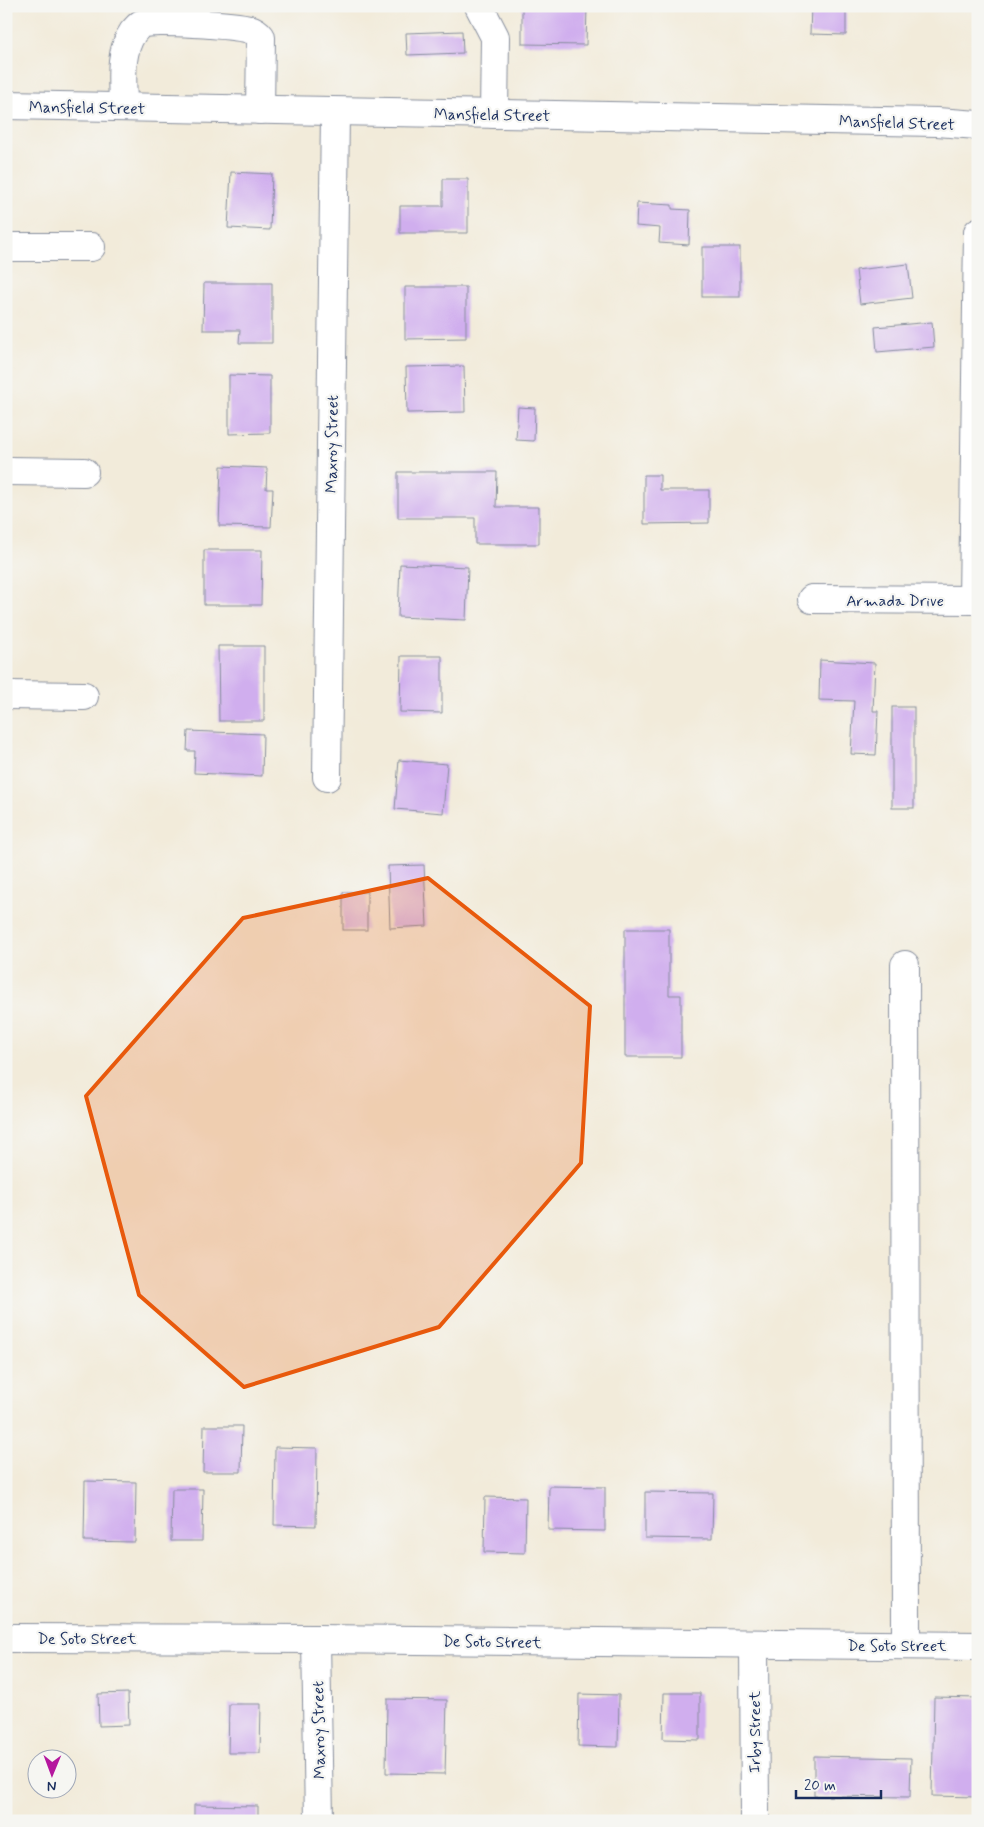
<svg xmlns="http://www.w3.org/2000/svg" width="984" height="1827" viewBox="0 0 984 1827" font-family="Mynerve,sans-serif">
<rect width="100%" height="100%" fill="#f6f6f2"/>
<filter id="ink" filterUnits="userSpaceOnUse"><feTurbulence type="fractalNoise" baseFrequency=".02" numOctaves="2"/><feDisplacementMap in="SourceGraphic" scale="10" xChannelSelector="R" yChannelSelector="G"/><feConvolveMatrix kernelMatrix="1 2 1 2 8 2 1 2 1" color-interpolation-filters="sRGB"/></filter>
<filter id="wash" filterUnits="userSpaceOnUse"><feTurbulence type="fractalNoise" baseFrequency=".0096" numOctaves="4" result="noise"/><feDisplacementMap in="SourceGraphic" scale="20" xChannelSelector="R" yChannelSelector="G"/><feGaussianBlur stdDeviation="1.12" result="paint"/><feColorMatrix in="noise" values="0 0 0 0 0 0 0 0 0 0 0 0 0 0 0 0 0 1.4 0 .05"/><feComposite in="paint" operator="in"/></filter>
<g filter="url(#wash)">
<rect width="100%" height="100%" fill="#f2ebda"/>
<g id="blocks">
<g fill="#d0aeee">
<polygon points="522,6 587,6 586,45 522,44"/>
<polygon points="811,6 846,6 846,35 810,34"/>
<polygon points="462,31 463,53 407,55 406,33"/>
<polygon points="231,172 272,174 270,230 228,228"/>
<polygon points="443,179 468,179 468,233 400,233 400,206 443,206"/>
<polygon points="637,203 672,205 672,209 690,210 689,245 659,243 660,228 636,226"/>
<rect x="702" y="247" width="38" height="50"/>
<polygon points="908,264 912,298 860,304 856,270"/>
<polygon points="204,283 272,283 272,343 239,343 240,330 203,330"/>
<polygon points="405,287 466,287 466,338 405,339"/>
<polygon points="932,322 934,347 877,352 875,327"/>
<polygon points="464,366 465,412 407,413 406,367"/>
<polygon points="229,375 270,376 270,433 229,434"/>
<polygon points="518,407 535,408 534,441 516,440"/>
<polygon points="221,466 267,468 266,489 273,489 271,527 219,526"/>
<polygon points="398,472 497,472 496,507 539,507 539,544 475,544 475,518 398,518"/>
<polygon points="644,475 660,475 660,490 709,490 709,523 644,524"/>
<polygon points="204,550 262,550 261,605 204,605"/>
<polygon points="400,564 468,567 466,620 398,617"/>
<polygon points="218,646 264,646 264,721 219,721"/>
<polygon points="401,656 442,656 442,713 400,712"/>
<polygon points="820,660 875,663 873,711 878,711 876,755 851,754 854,701 819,700"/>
<rect x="892" y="707" width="22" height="101"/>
<polygon points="188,731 263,734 262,776 194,773 195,751 187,751"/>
<polygon points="399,760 447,764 443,813 395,809"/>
<polygon points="424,865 427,926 390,928 388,866"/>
<rect x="343" y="892" width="24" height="38"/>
<polygon points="625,929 669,929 669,995 681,995 681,1057 625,1057"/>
<polygon points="204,1426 242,1426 241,1472 203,1472"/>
<polygon points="275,1447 317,1448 316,1526 274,1525"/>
<polygon points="85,1481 136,1482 135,1542 84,1541"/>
<polygon points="549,1486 605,1487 605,1531 548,1530"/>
<polygon points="172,1489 203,1489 202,1541 171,1541"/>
<polygon points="645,1492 713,1493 712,1539 645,1538"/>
<polygon points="485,1497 526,1498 525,1553 484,1552"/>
<polygon points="128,1693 129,1725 99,1726 98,1694"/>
<polygon points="664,1693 700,1693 700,1740 663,1739"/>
<polygon points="579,1694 619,1695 618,1747 578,1746"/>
<polygon points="934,1697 978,1698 978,1797 932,1796"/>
<polygon points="387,1699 447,1700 445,1774 386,1773"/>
<polygon points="229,1704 261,1704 260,1753 228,1753"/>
<polygon points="814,1756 911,1758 910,1797 814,1796"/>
<polygon points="194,1805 258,1806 258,1821 194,1821"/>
</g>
</g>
</g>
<g filter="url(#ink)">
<use href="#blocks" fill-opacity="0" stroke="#868d9c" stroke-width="1"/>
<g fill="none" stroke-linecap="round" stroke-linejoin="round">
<defs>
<g id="minor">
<polyline points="479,6 495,37 494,114"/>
<polyline points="6,105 937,122 978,125"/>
<path d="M123,107C123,83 118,54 133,32C135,30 139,25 141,24C151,19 236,25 249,29C254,30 258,33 261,37L260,110"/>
<polyline points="6,247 91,247"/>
<polyline points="6,471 84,472"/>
<polyline points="812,599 978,600"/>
<polyline points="973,600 978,232"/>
<polyline points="6,695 84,696"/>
<polyline points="327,777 335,112"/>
<polyline points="905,965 906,1645"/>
<polyline points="6,1638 316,1639 978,1646"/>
<polyline points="316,1639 319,1821"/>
<polyline points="754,1644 755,1821"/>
</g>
</defs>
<use href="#minor" stroke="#868d9c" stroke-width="30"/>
<use href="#minor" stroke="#fff" stroke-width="28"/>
</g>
</g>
<path fill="#e8590c" fill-opacity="0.2" stroke="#e8590c" stroke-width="4" stroke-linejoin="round" d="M428,878L590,1006L581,1163L439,1327L244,1387L139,1295L86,1096L243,918Z"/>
<g text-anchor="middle" stroke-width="4.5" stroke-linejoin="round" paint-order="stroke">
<g font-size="16" fill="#1b2f5e" stroke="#f6f6f2">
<text transform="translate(87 107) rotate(1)" y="6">Mansfield Street</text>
<text transform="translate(492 114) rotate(1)" y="6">Mansfield Street</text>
<text transform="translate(897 122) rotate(2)" y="6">Mansfield Street</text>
<text transform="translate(331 444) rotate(-89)" y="6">Maxroy Street</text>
<text x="895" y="606">Armada Drive</text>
<text x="87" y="1644">De Soto Street</text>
<text transform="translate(492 1641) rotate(1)" y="6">De Soto Street</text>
<text x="897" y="1651">De Soto Street</text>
<text transform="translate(318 1730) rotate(-91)" y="6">Maxroy Street</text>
<text transform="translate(754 1732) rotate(-90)" y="6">Irby Street</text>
</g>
</g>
<rect width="984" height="1827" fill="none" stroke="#f6f6f2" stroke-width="25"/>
<g transform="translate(52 1774) rotate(181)"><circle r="24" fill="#f6f6f2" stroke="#9ea6b7"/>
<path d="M0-4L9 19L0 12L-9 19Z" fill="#b5179e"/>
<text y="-8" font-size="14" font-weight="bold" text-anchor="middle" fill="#1b2f5e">N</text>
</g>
<path d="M796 1790v8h85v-8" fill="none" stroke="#1b2f5e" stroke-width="2.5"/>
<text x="804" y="1790" font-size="15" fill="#1b2f5e" stroke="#f6f6f2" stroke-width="4" paint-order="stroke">20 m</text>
</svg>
